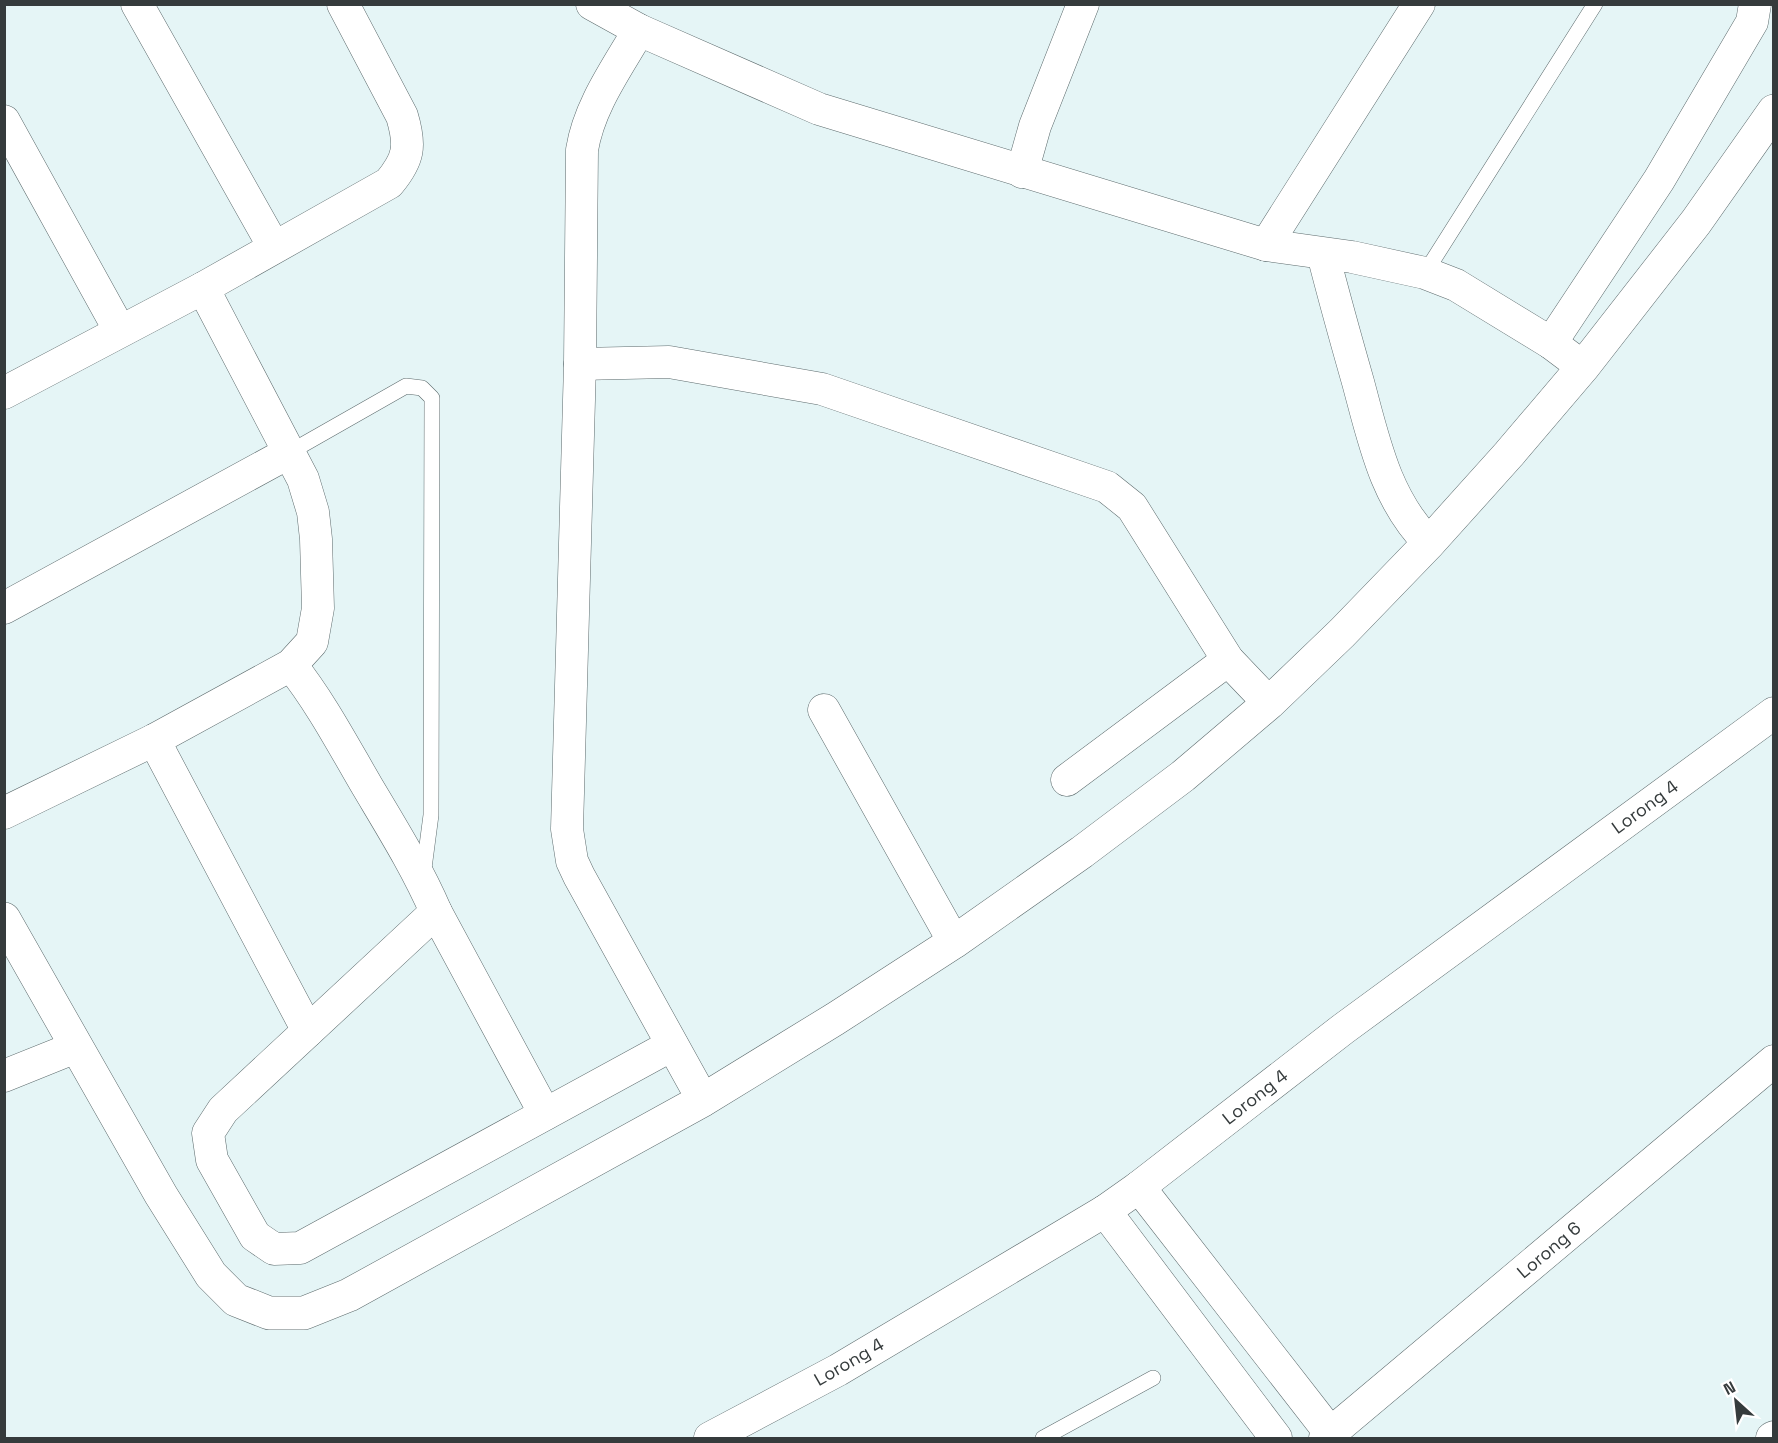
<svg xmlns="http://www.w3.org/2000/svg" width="1778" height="1443" viewBox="0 0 1778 1443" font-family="'Space Grotesk',sans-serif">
<rect width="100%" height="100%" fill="#e5f5f6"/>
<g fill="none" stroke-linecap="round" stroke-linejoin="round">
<defs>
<g id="service">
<polyline points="1425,273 1595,4"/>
<polyline points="290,452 406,386 422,388 432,398 431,815 423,876"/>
<polyline points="1043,1438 1153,1378"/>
</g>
<g id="minor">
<polyline points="137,4 274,247"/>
<polyline points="592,4 639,30 819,109 1266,245 1352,257 1425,273 1456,285 1551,343 1583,367"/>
<path d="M639,30C617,68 589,106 582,150L580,364L567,829L572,861L579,876L703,1100"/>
<polyline points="4,121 120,331"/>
<polyline points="1022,172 1035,126 1083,4"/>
<polyline points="1266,245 1419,4"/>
<path d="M1323,254C1334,297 1346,340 1358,382C1374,441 1385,498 1429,543"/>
<polyline points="1551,343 1659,180 1752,22 1755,4"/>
<polyline points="580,364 669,362 822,389 1107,487 1132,507 1228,660 1269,703"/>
<path d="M4,393L203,288L389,183C409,159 411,146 402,116L343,4"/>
<polyline points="4,608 290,452"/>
<path d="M291,665C321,703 343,745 367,786C392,828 417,868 436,912L545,1114"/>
<polyline points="824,710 954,942"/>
<polyline points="154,740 308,1031"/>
<polyline points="1067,780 1228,660"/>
<polyline points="4,813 154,740 291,665 312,642 318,608 316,539 313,512 303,479 203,288"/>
<polyline points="436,912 223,1110 208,1133 212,1160 255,1236 274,1249 300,1248 672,1045"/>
<polyline points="4,1076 76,1047"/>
<polyline points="1139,1187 1331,1434"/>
<polyline points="1105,1211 1276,1438"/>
<polyline points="710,1438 838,1370 1105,1211 1139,1187 1343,1029 1774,713"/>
<polyline points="1325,1438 1774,1061"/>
<polyline points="1772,1438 1774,1437"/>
</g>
<polyline id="tertiary" points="4,919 161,1195 211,1275 236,1300 269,1313 304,1313 349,1295 703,1100 835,1019 954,942 1082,852 1183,776 1269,703 1342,633 1429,543 1509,454 1583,367 1696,222 1774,111"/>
</defs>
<use href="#service" stroke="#5d6b6d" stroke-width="16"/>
<use href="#minor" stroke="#5d6b6d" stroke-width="33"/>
<use href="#tertiary" stroke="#5d6b6d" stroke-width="34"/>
<use href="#service" stroke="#fff" stroke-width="15"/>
<use href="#minor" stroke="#fff" stroke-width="32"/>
<use href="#tertiary" stroke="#fff" stroke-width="33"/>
</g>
<g text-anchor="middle" stroke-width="6" stroke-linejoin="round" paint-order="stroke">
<g font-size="18" fill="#353b3c" stroke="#fff">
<text transform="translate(1645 807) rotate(-36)" y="6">Lorong 4</text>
<text transform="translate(1255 1097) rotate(-38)" y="6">Lorong 4</text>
<text transform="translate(1549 1250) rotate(-40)" y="6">Lorong 6</text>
<text transform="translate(849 1362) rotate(-30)" y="6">Lorong 4</text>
</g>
</g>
<rect width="1778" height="1443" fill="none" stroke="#353b3c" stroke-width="12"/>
<g transform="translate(1736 1401) rotate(333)" stroke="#ffffff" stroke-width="4.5" paint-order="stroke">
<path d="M0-4.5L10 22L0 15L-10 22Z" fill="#353b3c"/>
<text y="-9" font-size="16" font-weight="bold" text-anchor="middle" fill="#353b3c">N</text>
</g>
</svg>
